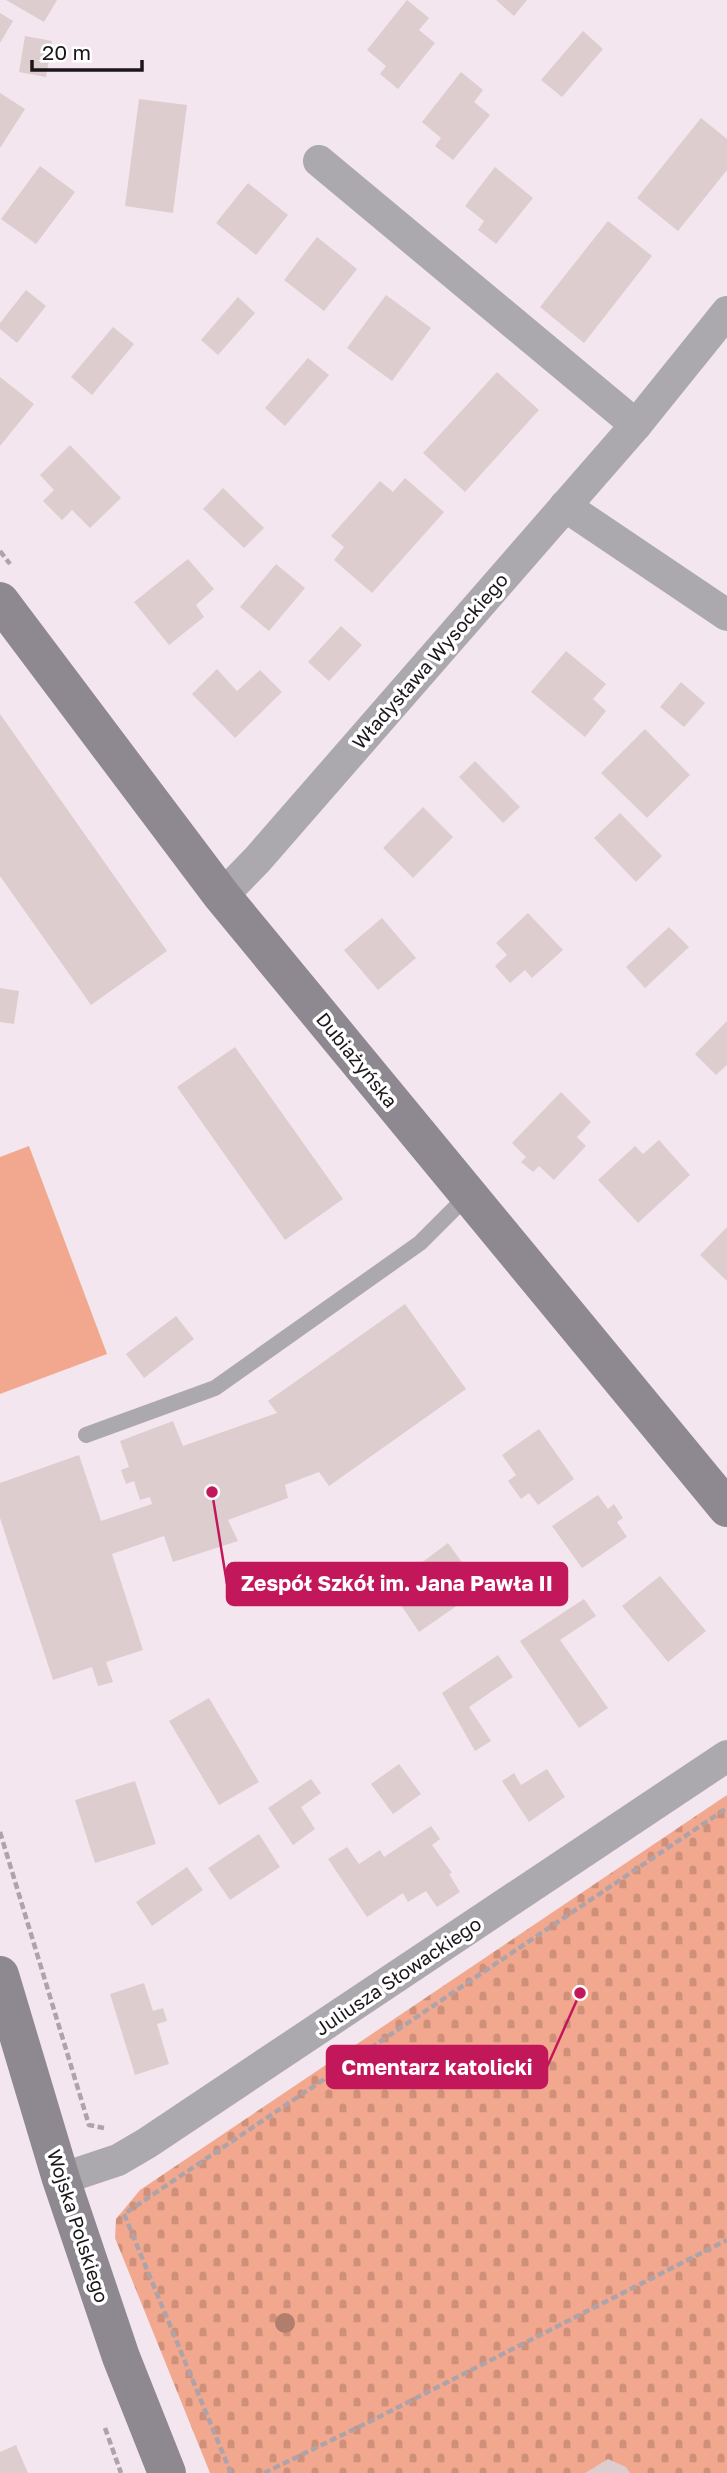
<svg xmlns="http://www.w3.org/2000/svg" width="727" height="2473" viewBox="0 0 727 2473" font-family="'Golos Text',sans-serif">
<defs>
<pattern id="cemetery-stones" width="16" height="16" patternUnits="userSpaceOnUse" patternTransform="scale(1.75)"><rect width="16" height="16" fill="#f2a88e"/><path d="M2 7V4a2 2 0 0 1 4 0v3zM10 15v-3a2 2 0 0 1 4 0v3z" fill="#cf907a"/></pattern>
</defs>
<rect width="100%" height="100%" fill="#f4e6ee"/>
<polygon fill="#f2a88e" points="29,1146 107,1354 0,1394 0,1157"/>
<polygon fill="url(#cemetery-stones)" points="727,1795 727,2473 210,2473 115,2238 116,2219 140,2190"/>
<g fill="#decdcf">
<polygon points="6,0 57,0 44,22"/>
<polygon points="407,0 429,18 419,30 435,43 398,89 380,74 386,66 367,50"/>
<polygon points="496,0 527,0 514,16"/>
<polygon points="0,13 13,21 0,43"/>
<polygon points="583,31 603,49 562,97 541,80"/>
<polygon points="25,36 52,41 46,77 19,72"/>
<polygon points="461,72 483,90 474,102 490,115 453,160 435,146 441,138 422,122"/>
<polygon points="0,93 25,109 0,148"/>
<polygon points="139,99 187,105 173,213 125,206"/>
<polygon points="701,118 727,139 727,170 678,231 637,198"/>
<polygon points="40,166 75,192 36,244 1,219"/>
<polygon points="495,167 533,198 496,244 478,230 484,221 465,206"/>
<polygon points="248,183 288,215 256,255 216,223"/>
<polygon points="608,221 652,256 584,343 540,307"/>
<polygon points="317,237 357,269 324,311 284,280"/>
<polygon points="26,290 46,306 17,343 0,329 0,323"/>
<polygon points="386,295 431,328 392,381 347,348"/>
<polygon points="238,297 255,313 218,355 201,340"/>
<polygon points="113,327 134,344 92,395 71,377"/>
<polygon points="308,358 329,375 285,426 265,408"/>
<polygon points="497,372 539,410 465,492 423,453"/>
<polygon points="0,377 34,404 0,446"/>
<polygon points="70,445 121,498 90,528 72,510 62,520 43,501 54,490 40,475"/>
<polygon points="405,478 444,512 372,593 334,560 344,547 331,536 380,481 393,492"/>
<polygon points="223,488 264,528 244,548 203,509"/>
<polygon points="188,559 214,589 196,605 204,617 169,645 134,602"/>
<polygon points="276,564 305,588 269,631 240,607"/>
<polygon points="341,626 362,645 329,681 308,662"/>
<polygon points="566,651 606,684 593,699 606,711 585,737 531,692"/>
<polygon points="217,669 237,691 260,670 282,692 235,738 192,694"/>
<polygon points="681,682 705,703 684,727 660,707"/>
<polygon points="0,714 167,951 91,1005 0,876"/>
<polygon points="645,729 690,775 647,818 601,773"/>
<polygon points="475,761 520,807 503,823 459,777"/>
<polygon points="423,807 453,837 413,878 383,848"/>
<polygon points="620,813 662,856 636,882 594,838"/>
<polygon points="528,913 563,950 532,978 525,970 510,983 495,966 507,955 496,943"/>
<polygon points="382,918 416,958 378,990 344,950"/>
<polygon points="669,927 689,947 645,988 626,967"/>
<polygon points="0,988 19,991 14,1024 0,1022"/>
<polygon points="727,1021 727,1065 716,1075 695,1054"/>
<polygon points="235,1047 343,1199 285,1240 177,1087"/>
<polygon points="561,1092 591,1122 577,1137 586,1146 554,1180 539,1166 533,1172 521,1162 526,1157 512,1143"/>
<polygon points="659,1140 690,1175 638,1223 598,1180 635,1146 643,1154"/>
<polygon points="727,1227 727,1281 700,1255"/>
<polygon points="405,1304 466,1389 329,1486 319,1472 285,1485 288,1498 228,1520 238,1541 173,1562 164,1536 112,1554 143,1650 106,1662 113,1682 98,1686 92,1667 53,1680 0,1518 0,1483 79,1455 101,1521 152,1504 150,1497 140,1500 134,1481 126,1484 121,1470 129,1467 120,1441 173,1421 183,1446 277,1413 268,1401"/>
<polygon points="176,1316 194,1339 144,1378 126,1354"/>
<polygon points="539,1429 574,1479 538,1505 529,1493 521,1499 508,1481 516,1475 502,1455"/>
<polygon points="598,1495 608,1509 614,1504 623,1518 617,1522 627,1537 582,1568 552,1526"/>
<polygon points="448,1543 481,1589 419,1632 389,1587"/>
<polygon points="660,1576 706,1631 668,1662 622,1606"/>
<polygon points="584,1599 596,1616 560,1640 608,1708 579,1728 520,1641"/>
<polygon points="498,1655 513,1677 469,1707 491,1741 475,1751 442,1693"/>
<polygon points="209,1698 259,1782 219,1805 169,1721"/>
<polygon points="399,1764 421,1794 393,1814 371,1784"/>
<polygon points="547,1769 565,1797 529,1822 502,1781 514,1773 521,1785"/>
<polygon points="311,1779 321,1793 301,1807 315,1829 293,1845 268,1808"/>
<polygon points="135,1781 156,1844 95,1863 75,1800"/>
<polygon points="431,1826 440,1839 432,1845 452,1873 449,1874 460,1892 437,1907 426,1891 408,1902 403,1893 367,1917 328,1859 347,1847 359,1864 380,1850 384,1857"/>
<polygon points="259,1834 280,1867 230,1900 208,1868"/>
<polygon points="187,1867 203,1890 152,1926 136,1902"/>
<polygon points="144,1983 153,2011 163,2008 167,2021 157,2024 169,2064 135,2075 110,1994"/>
<polygon points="16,2445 28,2473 0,2473 0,2452"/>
<polygon points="608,2459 626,2467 630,2473 585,2473"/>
</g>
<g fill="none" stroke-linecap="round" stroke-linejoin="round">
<g stroke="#aea3a9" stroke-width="4.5" stroke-dasharray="7 3.5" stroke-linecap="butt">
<polyline points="0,551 10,564"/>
<polyline points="0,1832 89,2125 104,2128"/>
<polyline points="105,2428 121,2473"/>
<polyline points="231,2473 124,2214 727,1808"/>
<polyline points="264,2473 371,2421 727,2240"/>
</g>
<polyline stroke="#aca9ae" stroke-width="16" points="86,1435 215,1388 420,1243 468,1195"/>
<g stroke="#aca9ae" stroke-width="32">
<polyline points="319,161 636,425"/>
<polyline points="565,506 727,615"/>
<polyline points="222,896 257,860 636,425 727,312"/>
<polyline points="61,2179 118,2160 147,2143 727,1756"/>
</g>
<g stroke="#8e8991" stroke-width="38">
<polyline points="0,601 222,896 727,1508"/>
<polyline points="0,1975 61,2179 121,2357 167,2473"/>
</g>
</g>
<circle fill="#b17e6d" cx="285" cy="2323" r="10"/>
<g text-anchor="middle" stroke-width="7" stroke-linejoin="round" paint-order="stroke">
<g font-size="19" fill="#1b1619" stroke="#fff">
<text transform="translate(430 661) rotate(-49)" y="7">Władysława Wysockiego</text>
<text transform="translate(357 1060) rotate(51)" y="7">Dubiażyńska</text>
<text transform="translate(398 1976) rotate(-34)" y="7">Juliusza Słowackiego</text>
<text transform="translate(78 2226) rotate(72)" y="7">Wojska Polskiego</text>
</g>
</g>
<path fill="none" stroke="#c2185b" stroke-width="2.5" d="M212 1492L227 1584M580 1993L547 2067"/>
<g fill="#c2185b" stroke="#fff" stroke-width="2.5">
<circle cx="212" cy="1492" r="7"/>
<circle cx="580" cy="1993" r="7"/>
</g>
<g fill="#c2185b" stroke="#c2185b" stroke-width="2.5">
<rect x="227" y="1563" width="340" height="42" rx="7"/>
<rect x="327" y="2046" width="220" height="42" rx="7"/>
</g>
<g font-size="21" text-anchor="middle" font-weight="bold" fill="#fff">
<text x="397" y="1591">Zespół Szkół im. Jana Pawła II</text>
<text x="437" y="2075">Cmentarz katolicki</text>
</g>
<path d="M32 60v10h110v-10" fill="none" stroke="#1b1619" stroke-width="3.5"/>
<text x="42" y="60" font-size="21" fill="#1b1619" stroke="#ffffff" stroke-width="5" paint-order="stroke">20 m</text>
</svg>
